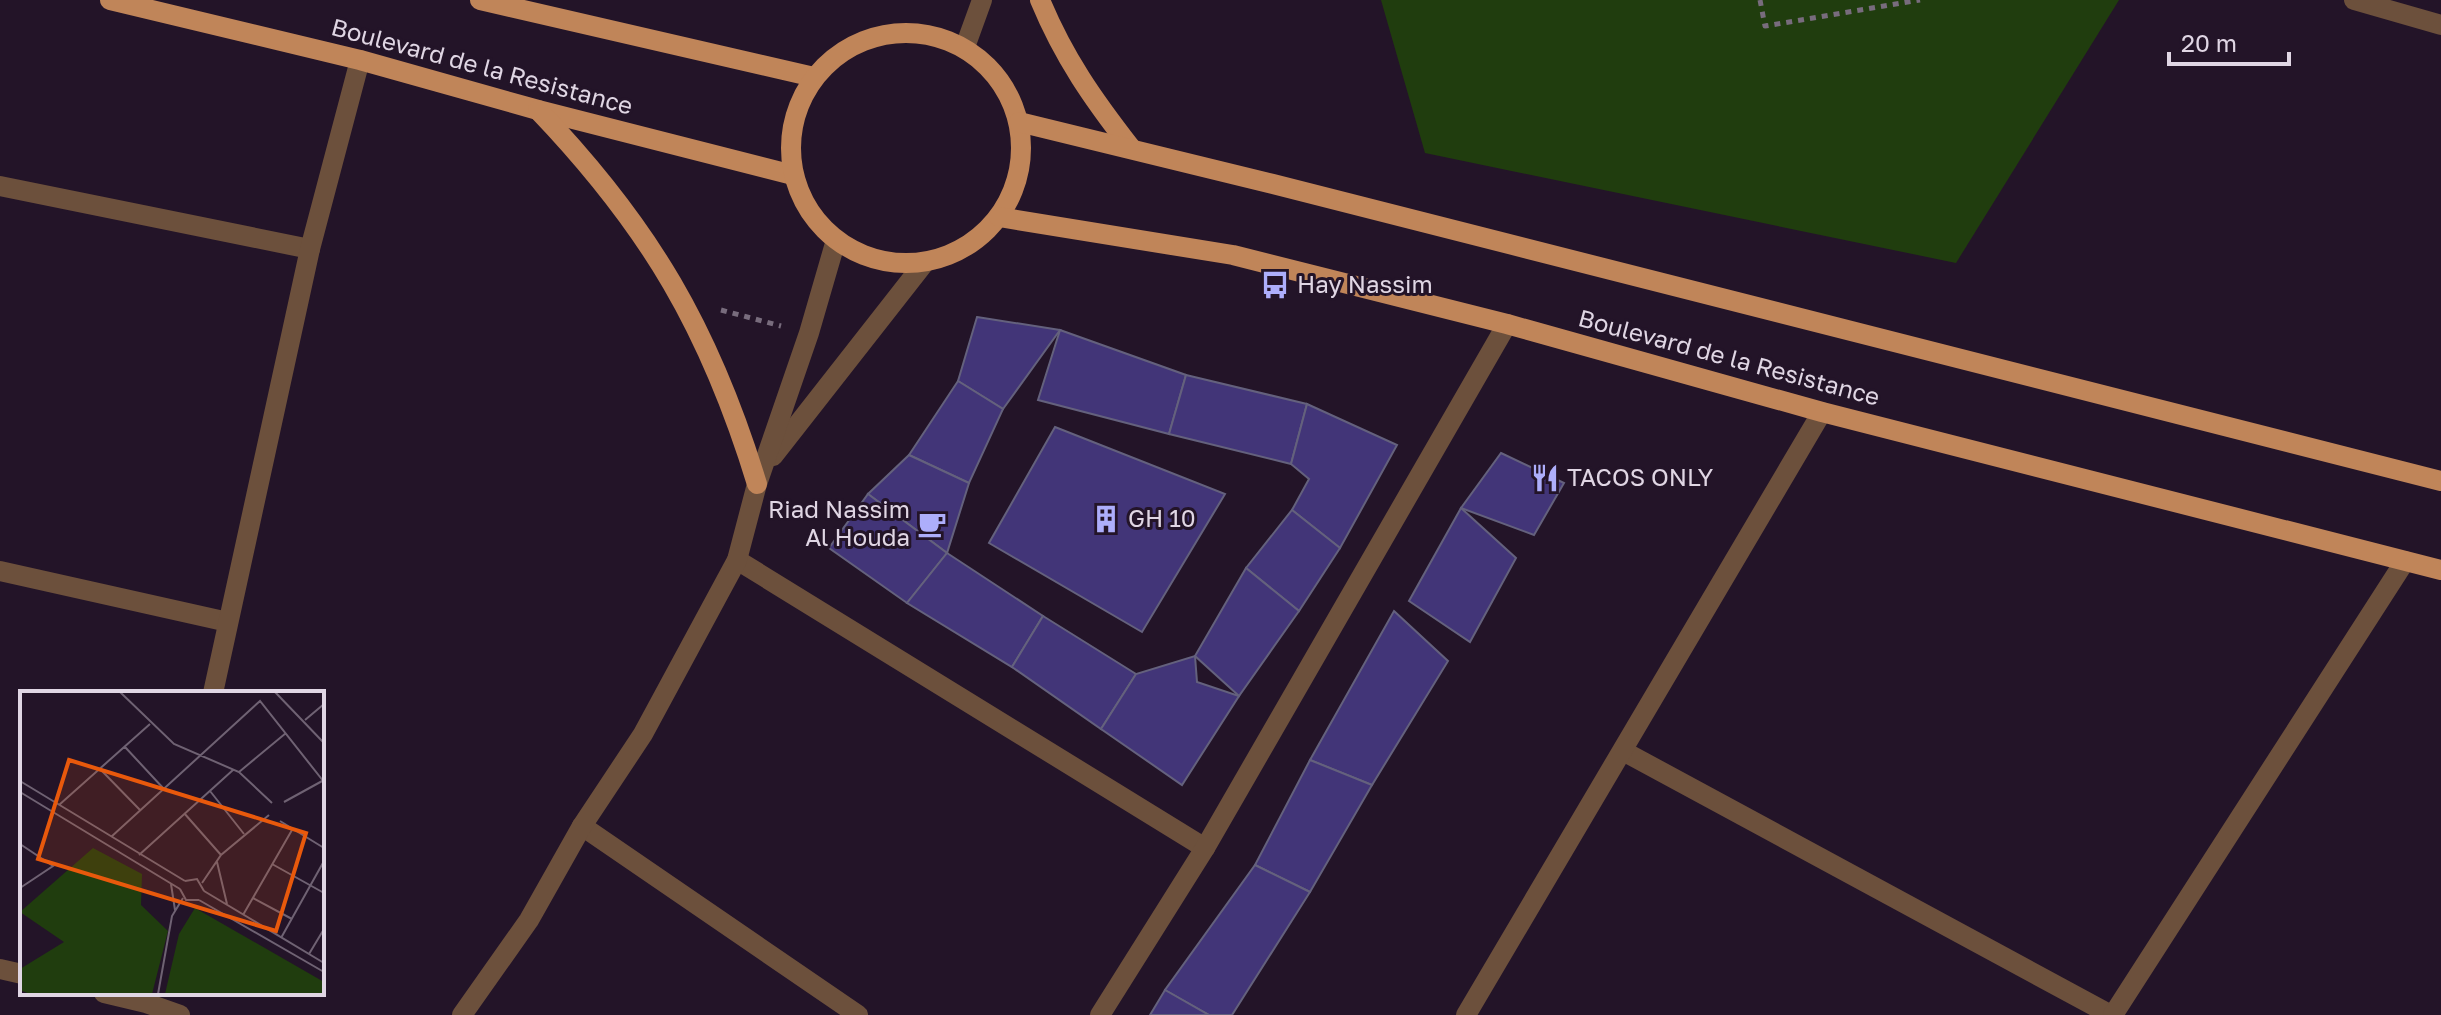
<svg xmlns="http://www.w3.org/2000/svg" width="2441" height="1015" viewBox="0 0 2441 1015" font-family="'Golos Text',sans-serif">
<rect width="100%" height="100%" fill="#231428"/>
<polygon fill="#203d0e" points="1381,0 2119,0 1956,263 1425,153"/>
<g fill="#423578" stroke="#64617d" stroke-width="2">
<polygon points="977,317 1060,330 1003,409 958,381"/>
<polygon points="1060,330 1186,375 1169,434 1038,400"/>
<polygon points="1186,375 1307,404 1291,464 1169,434"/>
<polygon points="958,381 1003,409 969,483 909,455"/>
<polygon points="1307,404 1397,445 1340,548 1292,510 1309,479 1291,464"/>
<polygon points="1055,427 1225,494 1142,632 989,543"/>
<polygon points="1501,453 1564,483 1534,535 1461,508"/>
<polygon points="909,455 969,483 947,553 868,494"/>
<polygon points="868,494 947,553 907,603 829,548"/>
<polygon points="1461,508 1516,558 1470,642 1409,601"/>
<polygon points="1292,510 1340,548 1299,611 1246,568"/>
<polygon points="947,553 1043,616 1012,667 907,603"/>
<polygon points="1246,568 1299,611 1239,696 1195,656"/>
<polygon points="1394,611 1448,661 1372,785 1310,760"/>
<polygon points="1043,616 1136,674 1101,729 1012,667"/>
<polygon points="1195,656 1197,682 1239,696 1182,785 1101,729 1136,674"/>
<polygon points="1310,760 1372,785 1310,892 1255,865"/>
<polygon points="1255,865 1310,892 1232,1015 1209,1015 1165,990"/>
<polygon points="1165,990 1209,1015 1150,1015"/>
</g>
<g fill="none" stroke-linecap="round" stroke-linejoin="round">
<g stroke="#786c7d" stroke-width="5" stroke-dasharray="6 6" stroke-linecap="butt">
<polyline points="1760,0 1765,26 1920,0"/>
<polyline points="721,310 781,326"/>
</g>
<g stroke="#6c503c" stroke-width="20">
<polyline points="2354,0 2441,25"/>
<polyline points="965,47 982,0"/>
<polyline points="0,186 310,249"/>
<polyline points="773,456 925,262"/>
<polyline points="737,560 1205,848"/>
<polyline points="0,571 228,622"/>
<polyline points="213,693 310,249 360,60"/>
<polyline points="1623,751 2111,1015"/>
<polyline points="582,826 858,1015"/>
<polyline points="0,969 22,974"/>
<polyline points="104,993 146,1003 180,1015"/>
<polyline points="462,1015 529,920 582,826 643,734 737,560 757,484 809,333 836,240"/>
<polyline points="1100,1015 1205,848 1507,324"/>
<polyline points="1466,1015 1822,412"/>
<polyline points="2113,1015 2405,561"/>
</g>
<g stroke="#c08559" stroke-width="20">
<polyline points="110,0 360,60 538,110 793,175"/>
<polyline points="480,0 814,77"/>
<path d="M1040,0C1064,58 1093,99 1131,148"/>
<circle cx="906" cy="148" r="115"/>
<path d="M538,110C650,227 710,330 757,484"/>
<polyline points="1019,122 1273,184 2441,481"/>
<polyline points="999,217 1233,255 1507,324 1822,412 2441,570"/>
</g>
</g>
<defs>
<symbol id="bus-bare" viewBox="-9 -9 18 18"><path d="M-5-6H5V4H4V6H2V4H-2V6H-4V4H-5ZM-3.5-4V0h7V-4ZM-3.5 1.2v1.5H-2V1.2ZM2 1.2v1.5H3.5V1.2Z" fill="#adaefb" stroke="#231428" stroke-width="2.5" paint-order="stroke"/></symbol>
<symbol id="restaurant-bare" viewBox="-9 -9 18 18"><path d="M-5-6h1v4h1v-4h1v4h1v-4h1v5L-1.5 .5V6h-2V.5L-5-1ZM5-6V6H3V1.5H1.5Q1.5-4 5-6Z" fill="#adaefb" stroke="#231428" stroke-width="2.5" paint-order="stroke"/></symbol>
<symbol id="building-bare" viewBox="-9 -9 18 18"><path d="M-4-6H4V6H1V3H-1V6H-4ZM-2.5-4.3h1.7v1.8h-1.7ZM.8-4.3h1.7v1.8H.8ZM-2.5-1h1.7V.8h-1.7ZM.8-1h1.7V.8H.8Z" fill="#adaefb" stroke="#231428" stroke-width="2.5" paint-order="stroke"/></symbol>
<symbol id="cafe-bare" viewBox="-9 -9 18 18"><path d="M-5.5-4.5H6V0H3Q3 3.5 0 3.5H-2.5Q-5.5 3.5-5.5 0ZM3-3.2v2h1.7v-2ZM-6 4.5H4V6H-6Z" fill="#adaefb" stroke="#231428" stroke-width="2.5" paint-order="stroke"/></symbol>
</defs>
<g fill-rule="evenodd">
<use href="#bus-bare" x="1255" y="265" width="40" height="40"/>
<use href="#restaurant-bare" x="1525" y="458" width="40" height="40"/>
<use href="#building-bare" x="1086" y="499" width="40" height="40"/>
<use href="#cafe-bare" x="912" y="504" width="40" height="40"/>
</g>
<g text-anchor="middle" stroke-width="6" stroke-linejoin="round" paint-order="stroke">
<g font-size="24" fill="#e0d6e4" stroke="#231428">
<text transform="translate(482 67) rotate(15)" y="8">Boulevard de la Resistance</text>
<text transform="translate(1729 358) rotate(15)" y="8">Boulevard de la Resistance</text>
</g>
<g font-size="24" fill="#e0d6e4" stroke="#231428" text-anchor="start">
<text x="1297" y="293">Hay Nassim</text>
<text x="1567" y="486">TACOS ONLY</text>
<text x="910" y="518" text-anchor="end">Riad Nassim<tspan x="910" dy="28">Al Houda</tspan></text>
<text x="1128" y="527">GH 10</text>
</g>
</g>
<g transform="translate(20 691)">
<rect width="304" height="304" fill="#231428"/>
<path d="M73,157L122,183L121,214L148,240L132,303H10L0,299V278L44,251L0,221ZM175,217L304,291V303H145L159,243Z" fill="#203d0e"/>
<path fill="none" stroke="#6f6273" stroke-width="2" d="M100,1L154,53L219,81L252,112M255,1L304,52M285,29L304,13M105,56L144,98M81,79L120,119M219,81L266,42M0,90L165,190M190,100L224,143M0,101L160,198M264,111L304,89M39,114L130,33M164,122L201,164M260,130L304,157M91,146L240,10L304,91M0,153L33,175L0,197M119,164L213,79M197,171L207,213M252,173L304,202M165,190L177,188L184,200M182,192L201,164L249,124M151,193L155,219M160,198L166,209H179M184,200L304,272M233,207L272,228M179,209L304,281M223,224L272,139M261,247L304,170M289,263L304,238M138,303L152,225L163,207"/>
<path fill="#e8590c" fill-opacity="0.15" stroke="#e8590c" stroke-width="4" d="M49,69L286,142L256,240L18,168Z"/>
<rect width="304" height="304" fill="none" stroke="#e0d6e4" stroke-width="4"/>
</g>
<path d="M2169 52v12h120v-12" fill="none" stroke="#e0d6e4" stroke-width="4"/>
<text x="2181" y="52" font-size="24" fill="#e0d6e4" stroke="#231428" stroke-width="6" paint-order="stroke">20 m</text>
</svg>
